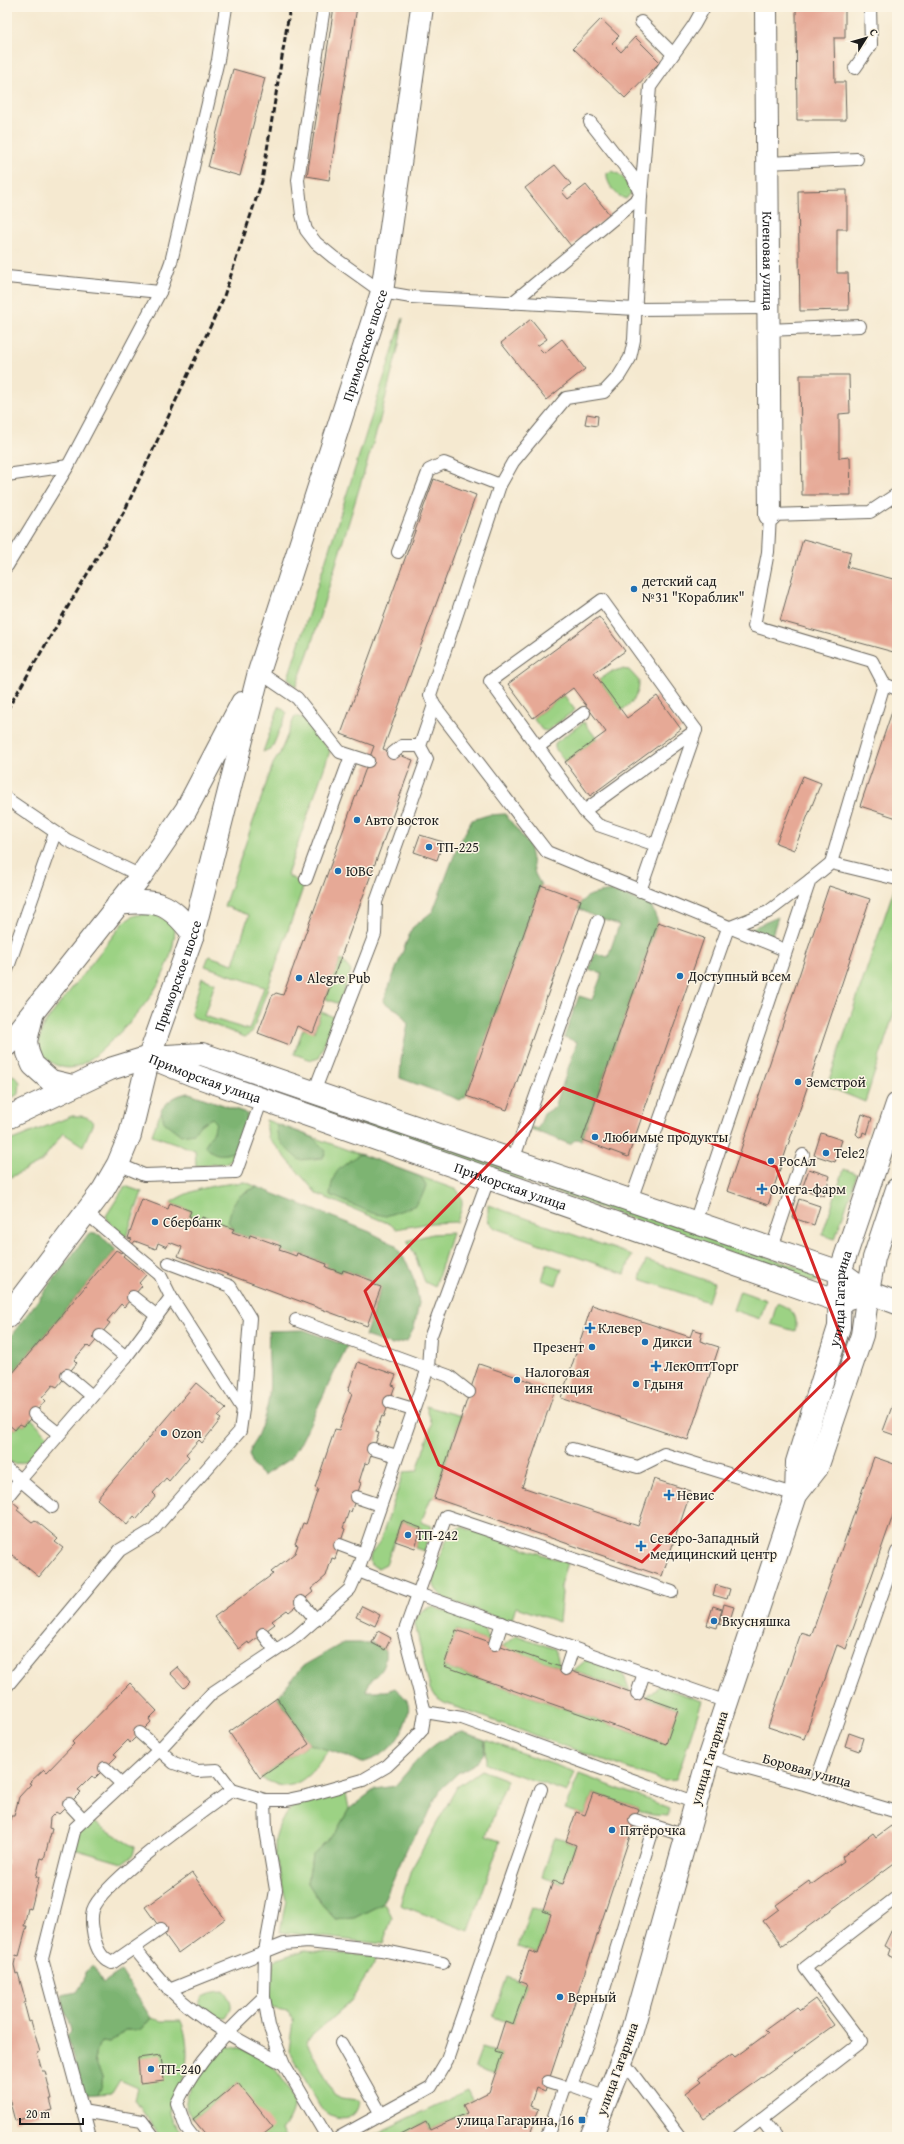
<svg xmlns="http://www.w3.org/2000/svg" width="904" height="2144" viewBox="0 0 904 2144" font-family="'Gentium Book Plus',serif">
<rect width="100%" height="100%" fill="#fcf5e5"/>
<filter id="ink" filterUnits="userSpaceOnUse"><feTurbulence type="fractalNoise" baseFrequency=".025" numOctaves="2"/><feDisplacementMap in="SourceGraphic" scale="8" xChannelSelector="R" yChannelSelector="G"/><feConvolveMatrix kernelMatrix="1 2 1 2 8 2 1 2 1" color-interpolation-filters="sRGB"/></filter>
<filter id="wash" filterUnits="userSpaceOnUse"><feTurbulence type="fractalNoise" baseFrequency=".012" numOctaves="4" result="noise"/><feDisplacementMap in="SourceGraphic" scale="16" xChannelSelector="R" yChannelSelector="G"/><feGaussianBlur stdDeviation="0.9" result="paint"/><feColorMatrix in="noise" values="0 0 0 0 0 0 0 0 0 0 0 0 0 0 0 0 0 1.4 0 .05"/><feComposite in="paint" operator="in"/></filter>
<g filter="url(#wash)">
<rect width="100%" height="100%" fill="#f5e9d0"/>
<g fill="#9cd284" stroke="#5c7750">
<path d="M612,171C624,175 627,182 631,193L626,199C616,196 606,184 607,173Z"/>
<polygon points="403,318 399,345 378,427 311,645 296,687 288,678"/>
<path d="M621,669L629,670L639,681C639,696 633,702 621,711L599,680L611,672Z"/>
<polygon points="564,695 575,710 547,731 542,730 533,718"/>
<polygon points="279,706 287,713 272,748 263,752"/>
<polygon points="295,716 303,718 330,751 287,875 304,885 252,1033 245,1037 193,1017 191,1012 202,978 215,983 204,1016 249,1030 264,987 205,966 209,956 233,964 249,915 224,906 273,764 280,753"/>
<polygon points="584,722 597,739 565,762 555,748 555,743"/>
<polygon points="894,889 897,890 897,1004 865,1102 827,1086"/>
<path d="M149,912C160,916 169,920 175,930C172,975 143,1011 111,1041C102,1050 92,1059 80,1065C66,1073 44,1063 40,1048C38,1040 42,1032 44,1024L123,923L133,916Z"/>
<polygon points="341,959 351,971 339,1004 326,999"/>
<polygon points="321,1012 334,1017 319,1058 312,1060 294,1054 303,1029 314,1032"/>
<polygon points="7,1074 15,1076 20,1082 19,1094 7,1100"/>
<path d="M189,1093L251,1115L234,1156L228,1163L196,1166L195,1150L152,1135C159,1115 165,1096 189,1093Z"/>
<polygon points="310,1096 820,1275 820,1280 814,1282 307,1106"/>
<path d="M72,1116C81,1116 88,1115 93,1123L83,1146L63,1133L41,1162L7,1179V1142Z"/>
<path d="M266,1120L457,1190C466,1201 461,1210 457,1222L430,1223L396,1229L390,1224L317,1194L268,1137Z"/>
<polygon points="844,1169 857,1174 835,1239 822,1235"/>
<path d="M245,1182L257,1187L245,1192L234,1229L202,1218L201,1221L189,1216L191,1211L170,1203C194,1187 217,1185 245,1182Z"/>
<polygon points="125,1186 142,1192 126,1237 110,1224 106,1216"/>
<polygon points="488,1205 632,1255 625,1274 495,1228 488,1221"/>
<polygon points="452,1233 435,1287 425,1282 413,1251 407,1241 432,1234"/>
<polygon points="646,1260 714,1283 708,1302 640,1279"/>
<polygon points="547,1264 562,1269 556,1285 542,1280"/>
<polygon points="740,1291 766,1300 760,1319 733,1310"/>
<path d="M777,1303C792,1309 799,1315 795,1331L771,1324Z"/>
<path d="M426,1406L461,1416L434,1498H431L421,1522L432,1526L424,1551L415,1548L421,1528L402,1521L386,1564L378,1568L371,1565C368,1556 372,1550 379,1544L404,1472L417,1471L432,1424Z"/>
<path d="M31,1418L48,1436C38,1447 23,1473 7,1460V1423L15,1430L20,1424L24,1426Z"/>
<path d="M462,1527L567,1563L560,1585L562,1593L559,1622L516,1607L511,1622L445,1599C440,1594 435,1590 434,1584C431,1574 446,1538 453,1530Z"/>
<path d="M432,1607L482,1623L489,1642L456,1630L444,1666L665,1744L678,1709L645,1697L659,1686L702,1701L676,1780L663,1781L444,1703L435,1697L430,1689L415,1624C416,1613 423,1609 432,1607Z"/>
<polygon points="516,1635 555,1649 560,1667 502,1647"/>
<polygon points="586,1660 623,1673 630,1691 573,1671"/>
<polygon points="485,1740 575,1772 567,1792 486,1764"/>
<path d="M309,1744L329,1749C318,1765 301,1791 278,1785C272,1783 266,1780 260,1778Z"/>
<polygon points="481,1770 507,1780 486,1836 500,1841 469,1931 400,1905 411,1870 457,1787"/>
<polygon points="579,1774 670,1808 668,1816 653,1815 638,1811 639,1809 593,1793 585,1815 565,1809"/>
<polygon points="346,1793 349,1809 336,1832 312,1855 308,1883 320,1902 336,1920 354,1918 382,1904 386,1905 392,1918 383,1944 280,1932 286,1900 275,1854 275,1839 279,1826 285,1815 293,1806"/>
<polygon points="92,1821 135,1847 133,1855 122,1863 74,1849 78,1833"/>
<polygon points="555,1837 576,1845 563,1884 542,1877"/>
<polygon points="531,1907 551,1914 538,1954 518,1947"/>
<path d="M305,1950L378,1957L351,2001L306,2041L334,2094L341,2098L359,2100C358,2124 333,2123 321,2108L289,2051L293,2019L287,2011L271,2008L269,1991L274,1960Z"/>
<polygon points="507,1977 527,1984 513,2024 493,2017"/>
<path d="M223,1991C232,2000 234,2007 226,2018C214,2019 206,2016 199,2006C200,1993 212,1992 223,1991Z"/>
<path d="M151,2018L162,2021H181C189,2040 189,2065 181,2084C177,2094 168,2101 170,2113C172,2122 179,2130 184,2137H160L135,2100L138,2088L120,2080L112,2093L98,2094C110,2072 93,2071 95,2054C95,2050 99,2045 101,2042L110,2043L125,2030H141Z"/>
<path d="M225,2046C251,2050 271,2059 284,2082C287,2087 291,2092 293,2099C295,2110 288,2122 282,2130L286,2137H260L238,2083L193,2119L185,2108C187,2084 207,2062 225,2046Z"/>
<polygon points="482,2048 502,2054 495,2074 475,2067"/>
<polygon points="468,2090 473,2100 467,2113 430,2130 426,2122 397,2137 369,2137"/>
</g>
<g fill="#7db472" stroke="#4c6847">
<polygon points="505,814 529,845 535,874 541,885 466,1096 460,1100 400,1078 401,1060 408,1024 399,1011 383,1002 412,928 433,911 457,848 472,820 488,815"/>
<path d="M611,891L651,905L658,922L582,1140L576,1139L570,1144L532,1130L531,1127L538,1129L544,1114L555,1107L577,1042L564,1037L579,996L592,1000L602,974L589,969L595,953L608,957L619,925L593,916L578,908C584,893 597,894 611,891Z"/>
<polygon points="778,917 771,938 750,929"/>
<path d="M189,1093L246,1113L247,1126L237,1150C225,1156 213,1157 205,1145L214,1131L216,1122L212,1118L200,1125L194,1133L181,1135L164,1122L161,1110C169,1100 176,1095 189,1093Z"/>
<path d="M277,1124L312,1137L326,1151L323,1158L299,1160C288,1150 274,1140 277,1124Z"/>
<path d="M360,1154L421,1177L426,1186L422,1196L414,1206L386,1216L372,1213L330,1195C333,1169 339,1169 360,1154Z"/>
<path d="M257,1187L370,1232L395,1245L407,1263L415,1282L419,1303L414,1328L407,1341L392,1345L365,1336L381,1288L372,1284L373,1281L344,1270L342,1273L326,1267L327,1264L298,1253L296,1256L279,1250L280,1246L250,1235L249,1238L232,1232L234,1229L228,1222C233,1200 235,1196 257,1187Z"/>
<polygon points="89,1233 100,1235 116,1250 7,1380 7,1341"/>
<path d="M304,1330L347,1346L301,1442L291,1458L263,1476L254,1467L249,1454C257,1436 267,1416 269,1396C271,1374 267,1353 269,1331Z"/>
<path d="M343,1643H372L385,1650C387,1675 371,1673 366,1691H387L395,1688C398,1691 403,1695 406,1699C410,1704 409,1713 406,1720C399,1743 385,1757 361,1763L347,1756L309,1744L277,1698L303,1666Z"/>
<path d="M463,1732L485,1740L484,1754L478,1762L458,1773L442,1788L435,1799L425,1822L408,1846L382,1904L354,1918L336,1920L320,1902L308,1883L312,1855L336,1832L349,1809L375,1789L395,1786C414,1764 434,1737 463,1732Z"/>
<path d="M93,1966L103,1983L121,1971L151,2018L141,2030H125L110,2043L101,2042C99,2045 95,2050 95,2054C93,2071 110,2072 98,2094L83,2095L67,2035L71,2031L61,1995L77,1992L84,1981L85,1972Z"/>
</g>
<g id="blocks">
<g fill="#e6a996">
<polygon points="334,7 357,7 329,180 307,176"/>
<polygon points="796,7 845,7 845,38 834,38 835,82 845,82 846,120 797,120"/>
<polygon points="601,19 619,36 612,43 621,52 635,37 660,62 625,98 573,48"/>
<polygon points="233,69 265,78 240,176 208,167"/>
<polygon points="555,165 571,184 562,192 568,199 586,185 610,215 571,246 525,188"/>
<polygon points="847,190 847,229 837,229 837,273 848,273 849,310 800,311 798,191"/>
<polygon points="531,319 547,339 537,346 544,353 562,339 585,369 546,400 501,343"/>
<polygon points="800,375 849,375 850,413 839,414 839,458 850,457 851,495 802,495"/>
<polygon points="587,414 598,416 597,426 585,424"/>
<polygon points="434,479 476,495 383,749 413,760 313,1033 297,1026 290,1045 258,1033 272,996 276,993 283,995 374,746 341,734"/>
<polygon points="803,539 851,552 847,567 897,580 897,653 780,621"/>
<polygon points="599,617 625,651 594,673 599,680 627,718 657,696 681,729 590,796 565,762 606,732 573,688 533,718 508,684"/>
<polygon points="897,697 897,818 860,806"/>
<polygon points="803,776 821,783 794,850 776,843"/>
<polygon points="420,835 443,842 437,860 414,852"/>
<polygon points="541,885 581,900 507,1110 466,1096"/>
<polygon points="829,886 870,899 768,1205 727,1191"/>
<polygon points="658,922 704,938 628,1157 582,1140"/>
<polygon points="862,1114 872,1118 867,1134 863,1132 862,1136 859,1137 856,1134 858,1130 857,1130"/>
<polygon points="821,1133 842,1140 835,1162 814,1155"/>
<polygon points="809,1169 830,1176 824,1196 802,1189"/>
<polygon points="142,1199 168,1209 170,1203 191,1211 189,1216 201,1221 202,1217 234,1229 232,1232 249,1238 250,1235 281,1246 279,1250 288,1253 296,1256 297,1253 327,1264 326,1267 342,1273 343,1270 373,1281 372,1284 381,1287 367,1326 178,1256 182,1247 169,1242 167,1247 158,1243 156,1249 135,1241 123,1256 146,1275 139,1283 142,1286 124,1307 121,1304 107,1321 110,1323 90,1348 87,1345 74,1360 77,1363 57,1387 53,1385 42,1398 45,1401 24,1426 20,1424 15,1430 7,1423 7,1380 116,1250 121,1253 132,1239 128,1238"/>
<polygon points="799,1199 820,1206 814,1225 793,1218"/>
<polygon points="592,1305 690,1337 693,1329 702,1332 700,1341 719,1347 688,1440 561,1398"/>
<polygon points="358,1362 396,1375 392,1385 395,1386 384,1417 382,1416 376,1432 379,1433 368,1464 365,1463 359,1482 361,1483 351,1512 349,1511 343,1528 345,1529 335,1559 332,1558 326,1576 311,1589 313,1592 289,1612 287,1610 272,1621 275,1624 249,1644 248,1642 239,1649 214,1617 273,1574 271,1572 295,1553 298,1545 295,1544 303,1523 306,1524 318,1489 315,1488 335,1429 339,1430 352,1393 348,1391"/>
<polygon points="479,1364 555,1390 522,1487 638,1526 654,1479 691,1491 662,1576 434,1498"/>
<polygon points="196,1383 226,1408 218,1417 221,1419 202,1443 199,1440 186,1454 189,1457 169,1481 166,1478 153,1493 156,1496 137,1519 134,1516 127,1525 97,1499"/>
<polygon points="897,1393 897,1436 883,1431"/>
<polygon points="874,1457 897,1465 897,1504 846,1649 837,1645 804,1739 768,1727 801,1633 811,1636"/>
<polygon points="7,1497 19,1507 17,1510 32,1522 35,1520 58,1539 55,1542 63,1548 39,1577 7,1551"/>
<polygon points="402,1521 421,1528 415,1548 395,1541"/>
<polygon points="716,1585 730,1589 727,1599 713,1595"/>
<polygon points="724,1604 734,1607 728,1626 719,1624"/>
<polygon points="362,1606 380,1615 375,1626 356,1617"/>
<polygon points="713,1606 722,1609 717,1628 707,1625"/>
<polygon points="456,1630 678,1709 666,1744 444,1666"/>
<polygon points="378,1631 391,1638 385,1650 372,1643"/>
<polygon points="177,1667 190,1682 184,1688 170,1673"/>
<polygon points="130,1683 157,1711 149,1719 151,1722 130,1743 128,1740 114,1754 117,1756 95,1778 92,1776 78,1790 81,1792 59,1814 56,1812 50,1818 49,1828 52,1829 44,1859 41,1858 36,1877 39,1877 31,1909 28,1908 24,1926 27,1926 19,1956 16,1955 14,1965 16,1974 18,1973 26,2002 24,2003 29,2022 31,2021 40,2052 37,2053 42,2071 45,2071 52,2099 50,2099 53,2110 15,2121 7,2091 7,1833 11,1816 14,1816 19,1797 31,1784 29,1783 44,1769 47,1772 74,1744 72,1742"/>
<polygon points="277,1698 309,1744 260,1778 229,1732"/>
<polygon points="849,1733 863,1738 859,1751 845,1746"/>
<polygon points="593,1793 639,1809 545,2092 536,2088 530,2106 539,2109 529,2137 520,2135 516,2137 397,2137 426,2122 430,2130 467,2113 463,2105 489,2092 502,2054 495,2052 505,2021 513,2024 527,1984 519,1981 529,1951 538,1954 551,1914 543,1911 553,1881 563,1884 576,1845 566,1841 576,1812 585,1815"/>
<polygon points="891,1826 897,1834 897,1861 782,1946 763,1921 779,1909 776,1905 809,1881 811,1885 844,1861 842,1857 873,1833 876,1837"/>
<polygon points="192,1873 225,1919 178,1953 145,1907"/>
<polygon points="897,1919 897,1959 888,1955 890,1949 884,1946"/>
<polygon points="815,1999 834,2025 704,2119 686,2093 702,2081 699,2078 732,2054 735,2057 768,2033 765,2030 797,2007 800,2010"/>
<polygon points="161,2055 164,2080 140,2083 138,2058"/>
<polygon points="238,2083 273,2127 260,2137 208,2137 193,2119"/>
</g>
</g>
</g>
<g filter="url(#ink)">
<use href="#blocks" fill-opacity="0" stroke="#68645b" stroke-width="1"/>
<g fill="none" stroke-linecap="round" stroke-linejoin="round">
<defs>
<g id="lane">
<polyline points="324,7 298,180 302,215 306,230 316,243 333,257 382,292 411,297 636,309 768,308"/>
<polyline points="704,7 694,25 650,87 641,196 634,340 630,358 619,376 604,392 566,398 513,462 500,485 430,695 434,705 547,852 785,950"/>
<polyline points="641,22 673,54"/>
<polyline points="855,68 871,45 870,7"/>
<polyline points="767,163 857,159"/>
<polyline points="7,277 160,292"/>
<polyline points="512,303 641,196 633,177 590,122"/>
<polyline points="768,330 860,326"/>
<polyline points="7,475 68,466"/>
<polyline points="398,552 429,470 444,463 500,485"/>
<polyline points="7,566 68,466 160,292 171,262 218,60 226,7"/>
<polyline points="259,672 297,698 340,752 368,761"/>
<polyline points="884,684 872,661 754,626 768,552 770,515 870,512 897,494"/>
<polyline points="538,747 584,713"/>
<polyline points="393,753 402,746 420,746"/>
<polyline points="7,799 67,840 141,876"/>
<polyline points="584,811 696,730"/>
<polyline points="831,863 884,684 897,689"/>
<polyline points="306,879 351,756"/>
<polyline points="810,880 831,863 897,879"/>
<polyline points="640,891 656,845 598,825 584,811 490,681 602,600 696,730 656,845"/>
<polyline points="7,970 55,833"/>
<polyline points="314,1092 375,934 376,902 427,759 420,746 434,705"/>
<polyline points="513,1160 598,921"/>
<polyline points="118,1164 144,1175 236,1172 262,1099"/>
<polyline points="631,1200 728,928 768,912 810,880 695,1222"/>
<polyline points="86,1213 160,1275 171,1297 243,1409"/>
<polyline points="772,1248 803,1155"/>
<polyline points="133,1297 157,1316"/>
<polyline points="296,1320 449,1376 469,1392"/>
<polyline points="100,1336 126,1357"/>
<polyline points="67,1375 92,1396"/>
<polyline points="390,1402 413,1409"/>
<polyline points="34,1414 59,1434"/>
<polyline points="373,1449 397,1456"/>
<polyline points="572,1449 638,1467 664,1454 796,1495"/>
<polyline points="7,1469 52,1507"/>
<polyline points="20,1480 126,1357 171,1297"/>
<polyline points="7,1497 20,1481"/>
<polyline points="356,1497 380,1505"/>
<polyline points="340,1545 364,1554"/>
<polyline points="358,1571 418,1594 727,1702"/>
<polyline points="301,1602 316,1620"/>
<polyline points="263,1634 275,1650"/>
<polyline points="495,1644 502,1623"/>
<polyline points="566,1669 573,1648"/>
<polyline points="7,1686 120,1550 153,1530 240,1431 243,1409 250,1318 230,1286 169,1263"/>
<polyline points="637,1694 644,1673"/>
<polyline points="425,1712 404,1633 446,1516 672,1592"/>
<polyline points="140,1733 174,1763 197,1771 217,1770 232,1790 265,1800"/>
<polyline points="709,1756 734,1765 804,1784 897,1812"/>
<polyline points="105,1768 122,1784"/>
<polyline points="814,1787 897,1552"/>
<polyline points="69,1804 84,1820"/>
<polyline points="635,1820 686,1836"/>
<path d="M161,1929L112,1963C101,1958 97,1949 94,1937C93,1928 90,1920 93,1910C102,1882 204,1811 232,1790"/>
<path d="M134,1948C146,1962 157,1977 170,1990C202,2022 244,2043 284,2064"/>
<polyline points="169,1990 284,1944 308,1942 381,1950 443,1963"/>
<polyline points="341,2043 381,2114"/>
<polyline points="622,2060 680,2137"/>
<polyline points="548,2082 564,2087 571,2085 607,2098"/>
<polyline points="571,2085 589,2038 654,1826"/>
<polyline points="82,2111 142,2121 154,2137"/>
<polyline points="761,2119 775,2137"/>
<polyline points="90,2137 42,1959 75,1828 158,1751 212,1693 296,1637 350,1589 358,1571 428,1368 430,1338 489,1177"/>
<path d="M193,2137L186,2128L177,2103C198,2059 229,2030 264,1997"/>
<polyline points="327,2137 284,2064 269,2026 264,1997 265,1951 276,1890 266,1830 265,1800 287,1800 306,1796 363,1780 387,1766 407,1747 422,1730 425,1712 462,1718 696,1803"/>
<polyline points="340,2137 431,2087 447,2060 541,1789"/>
<polyline points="547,2137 564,2087"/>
<polyline points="738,2137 861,2042 805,1968 897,1897"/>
</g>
<g id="street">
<path id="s1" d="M766,7L770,515"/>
</g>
<g id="secondary">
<path id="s2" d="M149,1057L193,1075L839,1301L868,1292L897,1303"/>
<polyline points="868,1292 874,1258 897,1189"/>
<path id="s3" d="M796,1495L797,1462L839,1327L840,1272L897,1104"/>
</g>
<g id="primary">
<path d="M118,904C157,899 169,902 193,934"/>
<polyline points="32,1016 26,1041 28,1053 33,1065 51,1081 72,1086"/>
<polyline points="7,1045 141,876 186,810 242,703"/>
<polyline points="7,1118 110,1069 149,1057 202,1054 840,1272 868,1292 862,1335 817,1468 796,1495 709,1756 628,2045 591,2137"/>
<path id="s4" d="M7,1317L103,1190L118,1164L130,1135L149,1057L193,934L259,672L382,292L422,7"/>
</g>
</defs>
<use href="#lane" stroke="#68645b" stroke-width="14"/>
<use href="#street" stroke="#68645b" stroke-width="24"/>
<use href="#secondary" stroke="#68645b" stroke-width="24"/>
<use href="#primary" stroke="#68645b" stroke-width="24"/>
<use href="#lane" stroke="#fff" stroke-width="12"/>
<use href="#street" stroke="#fff" stroke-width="22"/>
<use href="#secondary" stroke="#fff" stroke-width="22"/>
<use href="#primary" stroke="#fff" stroke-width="22"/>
<polyline stroke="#1c1c1c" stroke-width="3" stroke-dasharray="6 3" stroke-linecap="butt" points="7,710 125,510 223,299 262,181 290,7"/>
</g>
</g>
<path fill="none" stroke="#d62828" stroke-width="3" stroke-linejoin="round" d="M563,1088L776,1167L849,1358L642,1562L439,1465L365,1291Z"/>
<g fill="#1f6fb2" stroke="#fcf5e5" stroke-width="1.5">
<circle cx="634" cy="589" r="4"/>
<circle cx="357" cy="820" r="4"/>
<circle cx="429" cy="847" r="4"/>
<circle cx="338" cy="871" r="4"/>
<circle cx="680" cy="976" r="4"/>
<circle cx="299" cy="978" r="4"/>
<circle cx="798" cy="1082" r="4"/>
<circle cx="595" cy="1137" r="4"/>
<circle cx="826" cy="1153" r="4"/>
<circle cx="771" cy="1161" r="4"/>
<path d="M760 1183h4v4h4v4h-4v4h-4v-4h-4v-4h4z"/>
<circle cx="155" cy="1222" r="4"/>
<path d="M588 1322h4v4h4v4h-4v4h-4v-4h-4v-4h4z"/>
<circle cx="645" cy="1342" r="4"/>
<circle cx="592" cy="1347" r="4"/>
<path d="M654 1360h4v4h4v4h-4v4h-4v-4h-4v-4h4z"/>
<circle cx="517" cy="1380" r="4"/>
<circle cx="636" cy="1384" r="4"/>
<circle cx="164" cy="1433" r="4"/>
<path d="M667 1489h4v4h4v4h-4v4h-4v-4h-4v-4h4z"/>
<circle cx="408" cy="1535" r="4"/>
<path d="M639 1540h4v4h4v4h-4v4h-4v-4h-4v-4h4z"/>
<circle cx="714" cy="1621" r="4"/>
<circle cx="612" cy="1830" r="4"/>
<circle cx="560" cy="1997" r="4"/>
<circle cx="151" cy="2069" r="4"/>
<rect x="578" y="2116" width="8" height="8" rx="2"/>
</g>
<g text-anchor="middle" stroke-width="3" stroke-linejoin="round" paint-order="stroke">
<g font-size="14" fill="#1c1c1c" stroke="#fcf5e5">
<text dy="5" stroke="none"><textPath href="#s1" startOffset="254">Кленовая улица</textPath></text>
<text dy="5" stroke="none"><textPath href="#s4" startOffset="1045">Приморское шоссе</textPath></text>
<text dy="5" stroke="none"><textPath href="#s4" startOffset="387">Приморское шоссе</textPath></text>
<text dy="5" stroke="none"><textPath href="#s2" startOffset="60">Приморская улица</textPath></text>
<text dy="5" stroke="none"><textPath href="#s2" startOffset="384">Приморская улица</textPath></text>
<text dy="5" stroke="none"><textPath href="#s3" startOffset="203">улица Гагарина</textPath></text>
<text transform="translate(709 1758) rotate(-73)" y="5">улица Гагарина</text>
<text transform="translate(807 1770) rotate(16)" y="5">Боровая улица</text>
<text transform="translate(617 2069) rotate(-70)" y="5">улица Гагарина</text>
</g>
<g font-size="14" fill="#1c1c1c" stroke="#fcf5e5" text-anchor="start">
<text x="642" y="586">детский сад<tspan x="642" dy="16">№31 "Кораблик"</tspan></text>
<text x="365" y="825">Авто восток</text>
<text x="437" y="852">ТП-225</text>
<text x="346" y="876">ЮВС</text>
<text x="688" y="981">Доступный всем</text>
<text x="307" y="983">Alegre Pub</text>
<text x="806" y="1087">Земстрой</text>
<text x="603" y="1142">Любимые продукты</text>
<text x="834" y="1158">Tele2</text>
<text x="779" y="1166">РосАл</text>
<text x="770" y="1194">Омега-фарм</text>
<text x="163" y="1227">Сбербанк</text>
<text x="598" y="1333">Клевер</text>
<text x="653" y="1347">Дикси</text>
<text x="584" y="1352" text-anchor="end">Презент</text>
<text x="664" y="1371">ЛекОптТорг</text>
<text x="525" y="1377">Налоговая<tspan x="525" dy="16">инспекция</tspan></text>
<text x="644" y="1389">Гдыня</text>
<text x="172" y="1438">Ozon</text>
<text x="677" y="1500">Невис</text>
<text x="416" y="1540">ТП-242</text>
<text x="650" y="1543">Северо-Западный<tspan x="650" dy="16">медицинский центр</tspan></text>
<text x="722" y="1626">Вкусняшка</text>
<text x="620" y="1835">Пятёрочка</text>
<text x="568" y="2002">Верный</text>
<text x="159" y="2074">ТП-240</text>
<text x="574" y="2125" text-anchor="end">улица Гагарина, 16</text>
</g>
</g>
<rect width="904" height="2144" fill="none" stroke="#fcf5e5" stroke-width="24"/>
<g transform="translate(866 38) rotate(53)" stroke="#fcf5e5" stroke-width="3" paint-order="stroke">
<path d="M0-3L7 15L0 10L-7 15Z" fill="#1c1c1c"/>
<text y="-6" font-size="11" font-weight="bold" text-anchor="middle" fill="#1c1c1c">С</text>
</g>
<path d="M20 2118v6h63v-6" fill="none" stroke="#1c1c1c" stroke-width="2"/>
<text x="26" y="2118" font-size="12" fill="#1c1c1c" stroke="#fcf5e5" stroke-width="3" paint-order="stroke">20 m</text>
</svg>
